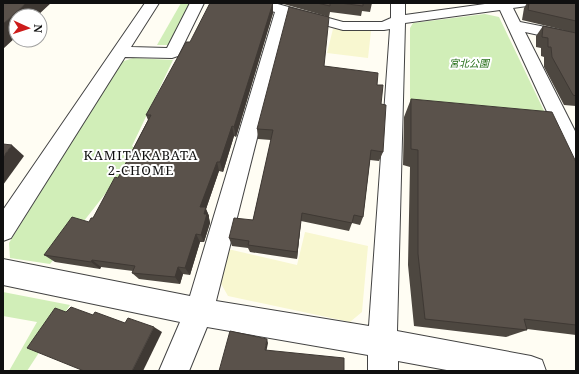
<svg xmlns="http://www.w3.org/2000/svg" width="579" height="374" viewBox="0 0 579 374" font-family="'Noto Serif','Noto Sans JP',serif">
<rect width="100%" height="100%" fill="#fffdf3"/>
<g fill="#f8f7d0">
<polygon points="333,29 371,31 368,58 327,53"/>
<polygon points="305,232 368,246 362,312 350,322 228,296 220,282 228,249 297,265"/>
</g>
<g fill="#d1eeb8">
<polygon points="181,3 192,3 169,45 157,45"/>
<polygon points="485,14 499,17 547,117 410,104 410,28 413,23"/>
<polygon points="133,58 173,60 132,146 139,151 50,264 10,258 9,243 121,62"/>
<polygon points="3,292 70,305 27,371 9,371 37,322 3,316"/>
</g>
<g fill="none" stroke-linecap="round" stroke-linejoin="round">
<defs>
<g id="street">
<polygon points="145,3 159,3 131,47 167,48 190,3 204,3 178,56 172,58 125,57 11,238 3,241 3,210"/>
<path d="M251,3H274L343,22H382L391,18V3H405V15L492,3H529L527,6L513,8L520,22L576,33V43L525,32L576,133V161L569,159L555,130L520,126L518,121L520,116L527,114L549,116L500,10L405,23L397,331L531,356L542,360L546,371H452L398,361V371H368V355L207,327L189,371H159L180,322L3,285V259L190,296L275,12L253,6ZM288,15L343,30H384L390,29L369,326L216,301Z"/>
</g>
</defs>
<use href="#street" stroke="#434343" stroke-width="2"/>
<use href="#street" fill="#fff" fill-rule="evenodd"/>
</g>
<g fill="#4d4740">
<polygon points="273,3 273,13 236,137 234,136 223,172 219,171 206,209 209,216 209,218 210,223 204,242 200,242 190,275 183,274 180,284 139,279 132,273 133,271 101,267 100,269 55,262 44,255 89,222 93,218 118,178 148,120 146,115 190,42"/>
<polygon points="280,3 372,3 370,12 362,11 361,16 330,12 329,17"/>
<polygon points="527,3 576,3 576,33 522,20 524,8"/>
<polygon points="543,26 576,33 576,106 564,105 544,67 544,57 541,56 541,48 536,47 536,36"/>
<polygon points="324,66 377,85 381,104 383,152 379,161 370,160 363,217 360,225 352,223 349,231 301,221 297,259 250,252 248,248 232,246 229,238 253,220 271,140 258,139 257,129"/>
<polygon points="411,99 576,162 576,335 527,329 527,330 506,337 414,326 408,265 410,167 403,165 404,117"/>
</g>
<g fill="#3f3934">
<polygon points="26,3 51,3 37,16 16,16 16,37 3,49 3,24"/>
<polygon points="273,3 273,13 236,137 234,127"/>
<polygon points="232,126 234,136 223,172 220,162"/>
<polygon points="12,145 24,156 3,185 3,157"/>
<polygon points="217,162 219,171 206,209 209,216 209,218 210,223 204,242 201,235 200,207"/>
<polygon points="302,213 301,221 297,259 297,252"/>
<polygon points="196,234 200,242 190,275 185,268"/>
<polygon points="92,260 101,267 100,269 91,262"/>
<polygon points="178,267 183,274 180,284 175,277"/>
<polygon points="154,327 162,332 143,371 132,371"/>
<polygon points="267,339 268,343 266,353 265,350"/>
</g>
<g fill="#5a524b" stroke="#3f3934">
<polygon points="3,3 26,3 3,24"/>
<polygon points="210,3 273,3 234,127 232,126 220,162 217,162 200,207 206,207 204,214 207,214 201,235 196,234 185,268 178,267 175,277 132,273 135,266 92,260 91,262 44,255 72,217 89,222 91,218 93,218 115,177 118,178 151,115 146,115 186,42 190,42"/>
<polygon points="317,3 330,3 330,6"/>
<polygon points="340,3 363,3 363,6"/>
<polygon points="529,3 576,3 576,21 528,10"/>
<polygon points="289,7 329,17 324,66 378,73 377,85 383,85 381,104 386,105 383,152 371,150 363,217 354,215 352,223 302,213 297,252 248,245 249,241 229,238 234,218 253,220 273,130 257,129"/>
<polygon points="543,26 576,33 576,96 573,95 552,57 551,47 548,47 548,38 542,37"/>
<polygon points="411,99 552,112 576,162 576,325 524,319 527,330 425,319 418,254 418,150 411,149"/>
<polygon points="3,144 12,145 3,157"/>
<polygon points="71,307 93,315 95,312 125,323 128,318 154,327 132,371 84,371 27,348 55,308 66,312"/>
<polygon points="230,331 267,339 265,350 344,358 344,371 219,371"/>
</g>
<g text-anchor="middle" stroke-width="4" stroke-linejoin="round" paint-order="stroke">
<g font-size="10" font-style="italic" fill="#266f19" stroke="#fff">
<text x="469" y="67">宮北公園</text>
</g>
<g font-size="13" letter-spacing="1" fill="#101010" stroke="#fff">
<text x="141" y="160">KAMITAKABATA<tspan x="141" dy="15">2-CHOME</tspan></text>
</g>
</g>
<rect width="579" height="374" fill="none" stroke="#101010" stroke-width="8"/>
<g transform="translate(28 28) rotate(93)"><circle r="19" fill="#ffffff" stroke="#9f9f9f"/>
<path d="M0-3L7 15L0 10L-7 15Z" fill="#cd1c1b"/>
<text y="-6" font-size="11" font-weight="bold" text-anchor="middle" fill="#101010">N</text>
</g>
</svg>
